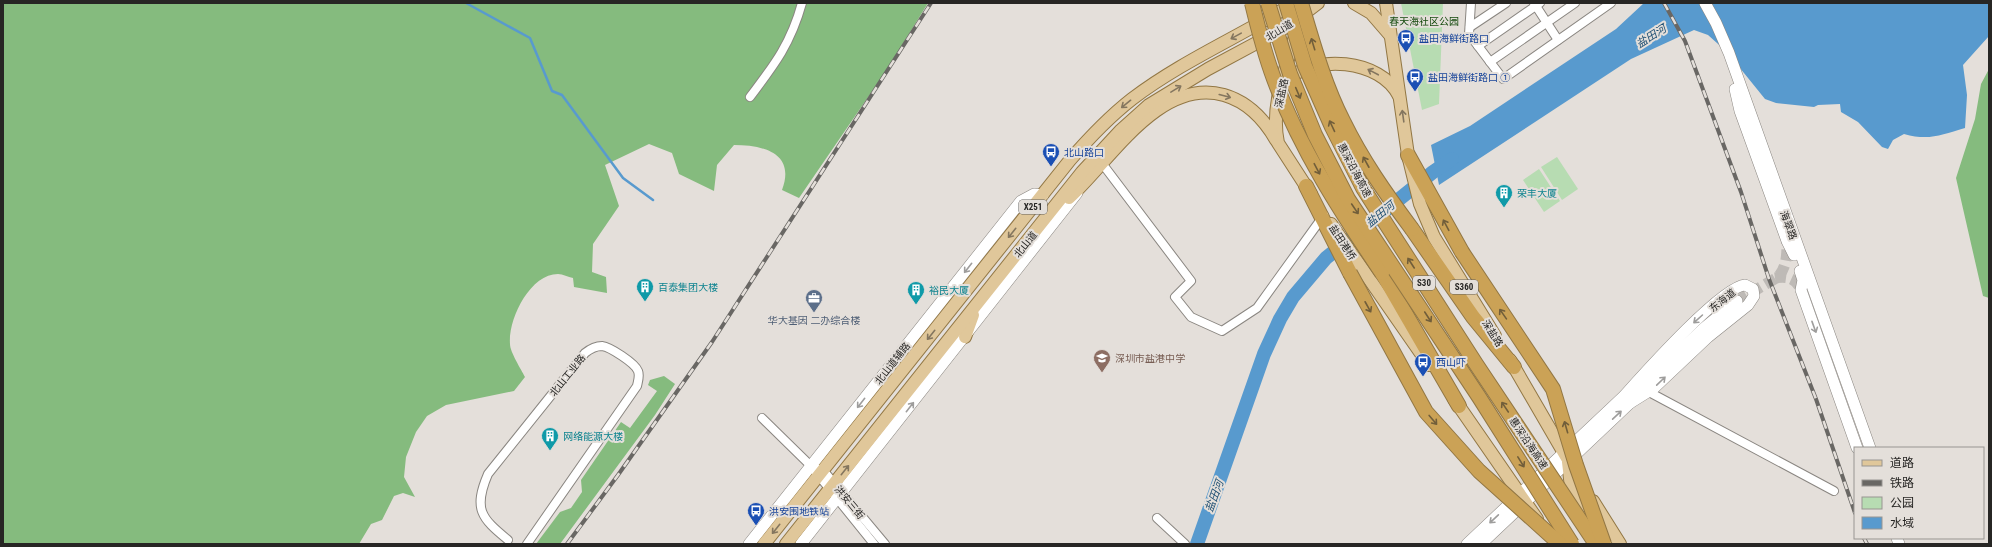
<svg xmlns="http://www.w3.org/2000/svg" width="1992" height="547" viewBox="0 0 1992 547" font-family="'Roboto Condensed','Noto Sans SC',sans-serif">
<rect width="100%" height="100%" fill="#e4dfda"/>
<g fill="#b7dcb2">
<polygon points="1401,3 1443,3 1439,104 1422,110"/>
<polygon points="1557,157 1578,189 1562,200 1541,167"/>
<polygon points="1539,169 1560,201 1544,212 1523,180"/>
</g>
<g fill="#85bb7e">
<path d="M3,3H928L888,68L799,198L782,190C796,153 763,145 734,145L717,165L714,191L679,174L672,153L649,144L605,165L619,206L593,244L592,272L606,277L607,293L574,287L573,278C568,277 563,274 558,274C530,274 508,319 510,344C510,352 521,369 525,377L514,391L446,405L427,416L416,432L406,457L404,477L415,497L403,493L394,496L382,520L371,524L359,544H3Z"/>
<polygon points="1989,69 1989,298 1983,296 1956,178 1975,119 1981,84"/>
<polygon points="664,376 675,384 655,415 560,544 536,544 560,512 571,508 582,492 581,480 621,422 630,428 657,391 648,385 650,380"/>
</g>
<path fill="#589ace" d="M1644,3H1989V36L1963,65L1967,95L1965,128C1941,135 1929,141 1904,134L1893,140L1888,149L1882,147L1858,122L1841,112L1840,104L1818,105L1814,107L1776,103L1765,99L1727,52L1708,35L1694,30L1631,59L1439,185L1431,145L1470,126L1616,29Z"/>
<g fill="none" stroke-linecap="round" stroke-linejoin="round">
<polyline stroke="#589ace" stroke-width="2.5" points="466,3 530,38 552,91 562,95 623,178 653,200"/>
<polyline stroke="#589ace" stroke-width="14" points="1197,544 1264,354 1280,319 1293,297 1326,258 1433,172 1452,159"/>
<g stroke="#bebab6" stroke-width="11" stroke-dasharray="11 5.5" stroke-linecap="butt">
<path d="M1775,278C1787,276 1796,278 1801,290"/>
<path d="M1737,301L1778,277C1787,267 1787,254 1787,241"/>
</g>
<defs>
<g id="street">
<polyline points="1471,3 1469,34 1503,79 1611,3"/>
<polyline points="1534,3 1558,40"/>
<polyline points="1470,27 1506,3"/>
<polyline points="1478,46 1540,3"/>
<polyline points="1490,62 1575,3"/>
<path d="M750,97C775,64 791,43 802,3"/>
<polyline points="1101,162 1191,281 1175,297 1191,317 1222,331 1257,308 1324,215"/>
<polyline points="1649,392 1834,491"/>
<polyline points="762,418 811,466 874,544"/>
<polyline points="818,469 823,470 885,544"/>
<polyline points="1157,518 1185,544"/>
<path d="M508,540C481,518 473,509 488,474L585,353C590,349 595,346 602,346C610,347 635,363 638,371C640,376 638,381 637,386L527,544"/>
</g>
<g id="secondary">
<polyline points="1705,3 1716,23 1729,53 1870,448"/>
<polyline points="1735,89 1740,111 1787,241 1794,255"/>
<polyline points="1800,271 1803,280 1801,290 1857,448"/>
<polyline points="1897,538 1899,544"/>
<polyline points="749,544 1021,201 1034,194 1043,195"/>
<polyline points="801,544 1077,193"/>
<path d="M1467,544L1624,396C1643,375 1721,287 1745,285L1753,289L1754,296L1748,305L1708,337L1654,388L1630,403"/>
<polyline points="1481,544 1630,403 1647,381 1704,328 1737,301"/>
</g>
<g id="primary">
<polyline points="1354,3 1371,13 1390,35"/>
<polyline points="1386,3 1408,155 1420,204 1434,237 1495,336"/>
<path d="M1296,33C1286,68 1270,106 1278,143L1311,194"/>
<path d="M1285,82C1313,53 1381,59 1399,96"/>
<path d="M1069,198C1110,161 1159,77 1224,95C1248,102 1264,119 1276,140"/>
<polyline points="1331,224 1429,365"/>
<polyline points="965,337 973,315"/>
<polyline points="1510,360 1575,472"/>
<polyline points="1454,399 1537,519"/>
<polyline points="1568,462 1571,487 1581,514"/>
<polyline points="1593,501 1620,544"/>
<path d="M764,544L1070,160C1089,138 1109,117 1132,99C1182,61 1241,36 1294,3"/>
<polyline points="786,544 1082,172 1120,131 1149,105 1208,69 1288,26 1318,3"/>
</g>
<g id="highway">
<polyline points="1408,155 1462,252"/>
<polyline points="1306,186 1350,273"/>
<polyline points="1412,229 1473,317 1514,367"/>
<polyline points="1382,273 1459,406"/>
</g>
</defs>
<use href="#street" stroke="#8a8681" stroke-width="10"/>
<use href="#secondary" stroke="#8a8681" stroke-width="12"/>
<use href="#primary" stroke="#927744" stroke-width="14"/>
<use href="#highway" stroke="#927744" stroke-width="16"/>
<use href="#street" stroke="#fff" stroke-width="8"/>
<use href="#secondary" stroke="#fff" stroke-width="11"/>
<use href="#primary" stroke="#e0c79a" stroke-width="12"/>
<use href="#highway" stroke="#cba256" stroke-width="14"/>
<defs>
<g id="rail">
<polyline points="1664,3 1685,41 1741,192 1769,279 1816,399 1855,513"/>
<polyline points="1864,538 1867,544"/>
<polyline points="567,544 618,475 712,342 931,3"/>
</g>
</defs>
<use href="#rail" stroke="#696764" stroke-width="4"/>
<use href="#rail" stroke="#e4dfda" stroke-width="2.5" stroke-dasharray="8" stroke-linecap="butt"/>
<defs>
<g id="highway-bridge">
<path d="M1252,3C1258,28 1265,55 1274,79C1300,149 1341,212 1382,273"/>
<polyline points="1268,3 1290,74 1315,135 1348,199 1479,397 1572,544"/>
<polyline points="1286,3 1305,66 1332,127 1363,188 1476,364 1596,544"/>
<path d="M1301,3C1313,43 1324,84 1343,121C1362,160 1386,194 1412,229"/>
<polyline points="1462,252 1553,389 1576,465 1604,544"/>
<polyline points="1350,273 1426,412 1479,471 1560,544"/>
</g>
</defs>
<use href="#highway-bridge" stroke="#927744" stroke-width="16" stroke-linecap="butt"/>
<use href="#highway-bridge" stroke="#cba256" stroke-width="14"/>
</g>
<defs><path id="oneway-shaft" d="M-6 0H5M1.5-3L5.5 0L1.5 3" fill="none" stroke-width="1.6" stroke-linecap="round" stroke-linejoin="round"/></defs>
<g stroke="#84765f">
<use href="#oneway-shaft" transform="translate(1236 36) rotate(151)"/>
<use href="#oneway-shaft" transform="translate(1373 72) rotate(-152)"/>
<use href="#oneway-shaft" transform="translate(1176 89) rotate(-31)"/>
<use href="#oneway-shaft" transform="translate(1225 96) rotate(15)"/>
<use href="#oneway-shaft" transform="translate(1126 104) rotate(141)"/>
<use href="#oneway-shaft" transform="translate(1403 116) rotate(-98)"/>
<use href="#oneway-shaft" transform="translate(1012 233) rotate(129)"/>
<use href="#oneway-shaft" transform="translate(931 335) rotate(129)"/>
<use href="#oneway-shaft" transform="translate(845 470) rotate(-51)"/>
<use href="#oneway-shaft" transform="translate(776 529) rotate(129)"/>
</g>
<g stroke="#715e3a">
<use href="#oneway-shaft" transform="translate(1313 44) rotate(-107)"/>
<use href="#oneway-shaft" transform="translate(1298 93) rotate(67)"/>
<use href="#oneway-shaft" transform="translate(1332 126) rotate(-115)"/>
<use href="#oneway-shaft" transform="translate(1366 162) rotate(-119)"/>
<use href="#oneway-shaft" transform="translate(1317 169) rotate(62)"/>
<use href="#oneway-shaft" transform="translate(1355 209) rotate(56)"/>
<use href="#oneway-shaft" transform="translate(1446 225) rotate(-118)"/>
<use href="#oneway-shaft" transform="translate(1411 263) rotate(-123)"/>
<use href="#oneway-shaft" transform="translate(1368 307) rotate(61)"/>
<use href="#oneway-shaft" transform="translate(1503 314) rotate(-125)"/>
<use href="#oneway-shaft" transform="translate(1428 317) rotate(57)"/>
<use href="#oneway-shaft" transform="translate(1505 407) rotate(-124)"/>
<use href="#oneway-shaft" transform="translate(1433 420) rotate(50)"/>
<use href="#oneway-shaft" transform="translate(1566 427) rotate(-106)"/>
<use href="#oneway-shaft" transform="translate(1521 462) rotate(58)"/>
</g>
<g stroke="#9e9d9c">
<use href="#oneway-shaft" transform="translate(968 268) rotate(128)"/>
<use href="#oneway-shaft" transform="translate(1698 319) rotate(138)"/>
<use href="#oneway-shaft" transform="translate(1814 327) rotate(70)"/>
<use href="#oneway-shaft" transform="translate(1661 381) rotate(-44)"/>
<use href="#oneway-shaft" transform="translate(861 403) rotate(128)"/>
<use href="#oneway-shaft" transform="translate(910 407) rotate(-52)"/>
<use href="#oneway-shaft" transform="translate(1617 415) rotate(-43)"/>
<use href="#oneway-shaft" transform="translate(1494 519) rotate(137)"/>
</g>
<defs>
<symbol id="bus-pin" viewBox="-11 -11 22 30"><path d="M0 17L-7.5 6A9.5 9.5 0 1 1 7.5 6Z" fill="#1a4fb4" stroke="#e4dfda"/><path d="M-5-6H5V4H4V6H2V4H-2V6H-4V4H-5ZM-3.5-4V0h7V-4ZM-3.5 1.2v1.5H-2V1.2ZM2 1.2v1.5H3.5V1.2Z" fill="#fff"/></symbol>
<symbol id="building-pin" viewBox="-11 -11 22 30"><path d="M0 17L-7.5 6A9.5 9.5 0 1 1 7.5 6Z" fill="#0f9aa8" stroke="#e4dfda"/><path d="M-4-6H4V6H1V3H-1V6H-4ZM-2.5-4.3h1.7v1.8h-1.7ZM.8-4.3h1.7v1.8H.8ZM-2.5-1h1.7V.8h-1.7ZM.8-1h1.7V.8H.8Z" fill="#fff"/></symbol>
<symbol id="office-pin" viewBox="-11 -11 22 30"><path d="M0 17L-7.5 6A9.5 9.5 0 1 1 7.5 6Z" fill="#5c6f8a" stroke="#e4dfda"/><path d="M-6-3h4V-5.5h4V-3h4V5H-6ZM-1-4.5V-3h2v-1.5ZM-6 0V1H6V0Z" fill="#fff"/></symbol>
<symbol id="school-pin" viewBox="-11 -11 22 30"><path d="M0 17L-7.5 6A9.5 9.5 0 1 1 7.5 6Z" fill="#8d6e63" stroke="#e4dfda"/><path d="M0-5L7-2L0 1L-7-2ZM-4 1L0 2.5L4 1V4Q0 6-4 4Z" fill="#fff"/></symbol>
</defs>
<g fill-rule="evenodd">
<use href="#bus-pin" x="1396" y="28" width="20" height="27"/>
<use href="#bus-pin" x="1405" y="67" width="20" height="27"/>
<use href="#bus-pin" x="1041" y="142" width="20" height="27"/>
<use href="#building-pin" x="1494" y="183" width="20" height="27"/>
<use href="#building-pin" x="635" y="277" width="20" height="27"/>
<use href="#building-pin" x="906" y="280" width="20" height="27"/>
<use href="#office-pin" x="804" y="288" width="20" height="27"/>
<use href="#school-pin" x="1092" y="348" width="20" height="27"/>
<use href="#bus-pin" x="1413" y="352" width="20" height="27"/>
<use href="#building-pin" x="540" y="426" width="20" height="27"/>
<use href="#bus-pin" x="746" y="501" width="20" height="27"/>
</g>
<g text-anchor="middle" stroke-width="4" stroke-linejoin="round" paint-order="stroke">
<g fill="#e4dfda" stroke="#605e5b" stroke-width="1">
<rect x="1019" y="200" width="28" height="14" rx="3"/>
<rect x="1413" y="276" width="22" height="14" rx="3"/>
<rect x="1450" y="280" width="28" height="14" rx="3"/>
</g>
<g font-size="9" font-weight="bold" fill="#272624">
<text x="1033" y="210">X251</text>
<text x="1424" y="286">S30</text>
<text x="1464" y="290">S360</text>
</g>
<g font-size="10" fill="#13490c" stroke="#e4dfda">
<text x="1424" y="25">春天海社区公园</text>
</g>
<g font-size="10" fill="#272624" stroke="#e4dfda">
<text transform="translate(1279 30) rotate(-31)" y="4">北山道</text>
<text transform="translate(1281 93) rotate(-78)" y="4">深盐路</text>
<text transform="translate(1355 170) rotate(62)" y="4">惠深沿海高速</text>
<text transform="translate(1789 225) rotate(70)" y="4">海翠路</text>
<text transform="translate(1343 242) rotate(57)" y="4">盐田港桥</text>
<text transform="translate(1025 244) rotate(-51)" y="4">北山道</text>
<text transform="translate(1722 300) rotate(-38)" y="4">东海道</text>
<text transform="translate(1493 333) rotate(58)" y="4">深盐路</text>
<text transform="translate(892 363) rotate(-52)" y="4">北山道辅路</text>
<text transform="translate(567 375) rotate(-51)" y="4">北山工业路</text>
<text transform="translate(1529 443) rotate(56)" y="4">惠深沿海高速</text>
<text transform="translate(850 502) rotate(50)" y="4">洪安三街</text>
</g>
<g font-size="10" fill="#164399" stroke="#e4dfda" text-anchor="start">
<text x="1419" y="42">盐田海鲜街路口</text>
<text x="1428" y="81">盐田海鲜街路口 ①</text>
<text x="1064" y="156">北山路口</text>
<text x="1436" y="366">西山吓</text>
<text x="769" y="515">洪安围地铁站</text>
</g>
<g font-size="10" fill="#0d838f" stroke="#e4dfda" text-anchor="start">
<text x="1517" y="197">荣丰大厦</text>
<text x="658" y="291">百泰集团大楼</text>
<text x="929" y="294">裕民大厦</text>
<text x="563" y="440">网络能源大楼</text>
</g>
<g font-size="10" fill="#4e5e75" stroke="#e4dfda">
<text x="814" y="324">华大基因 二办综合楼</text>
</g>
<g font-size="10" fill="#785e54" stroke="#e4dfda" text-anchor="start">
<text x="1115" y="362">深圳市盐港中学</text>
</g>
<g font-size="11" font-style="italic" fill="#1d4e72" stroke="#e4dfda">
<text transform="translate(1651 36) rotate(-32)" y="4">盐田河</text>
<text transform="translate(1380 214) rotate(-39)" y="4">盐田河</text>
<text transform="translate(1214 496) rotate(-70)" y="4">盐田河</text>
</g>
</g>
<rect width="1992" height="547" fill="none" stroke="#272624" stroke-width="8"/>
<rect x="1854" y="447" width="130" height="92" fill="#e4dfda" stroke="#989591"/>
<rect x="1862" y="460" width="20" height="6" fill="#e0c79a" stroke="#989591"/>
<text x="1890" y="467" font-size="12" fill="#272624">道路</text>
<rect x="1862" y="480" width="20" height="6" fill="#696764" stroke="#989591"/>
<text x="1890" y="487" font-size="12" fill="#272624">铁路</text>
<rect x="1862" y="497" width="20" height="12" fill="#b7dcb2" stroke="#989591"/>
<text x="1890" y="507" font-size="12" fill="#272624">公园</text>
<rect x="1862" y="517" width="20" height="12" fill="#589ace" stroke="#989591"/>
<text x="1890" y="527" font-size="12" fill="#272624">水域</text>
</svg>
